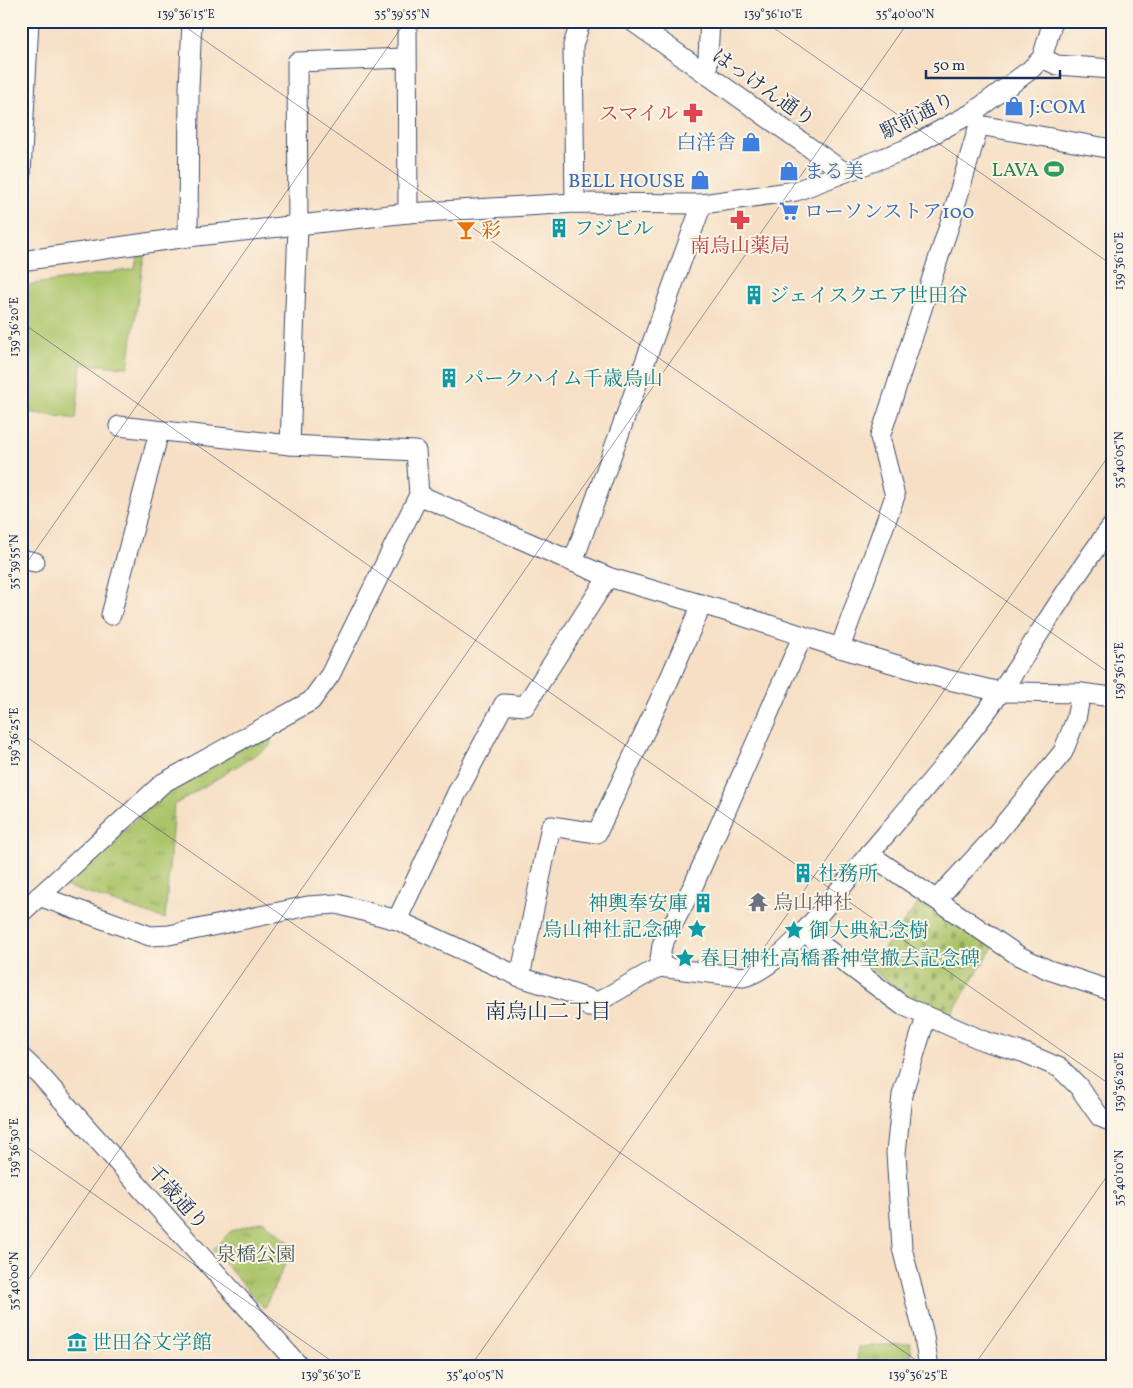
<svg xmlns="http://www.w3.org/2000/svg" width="1133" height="1388" viewBox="0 0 1133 1388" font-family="Vollkorn,'Noto Serif JP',serif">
<defs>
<pattern id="grass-tufts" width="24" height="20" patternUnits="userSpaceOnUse" patternTransform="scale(1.25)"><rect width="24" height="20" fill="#acc56a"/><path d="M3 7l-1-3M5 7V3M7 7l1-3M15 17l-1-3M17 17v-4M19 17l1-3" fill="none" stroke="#8ba05a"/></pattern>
<pattern id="cemetery-stones" width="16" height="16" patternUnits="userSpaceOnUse" patternTransform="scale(1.25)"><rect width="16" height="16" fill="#acc56a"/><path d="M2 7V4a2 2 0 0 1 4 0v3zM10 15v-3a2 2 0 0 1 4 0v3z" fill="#8ba05a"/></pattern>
</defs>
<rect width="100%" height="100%" fill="#fcf5e5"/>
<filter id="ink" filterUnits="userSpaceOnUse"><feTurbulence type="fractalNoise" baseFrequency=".02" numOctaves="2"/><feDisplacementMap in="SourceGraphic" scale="10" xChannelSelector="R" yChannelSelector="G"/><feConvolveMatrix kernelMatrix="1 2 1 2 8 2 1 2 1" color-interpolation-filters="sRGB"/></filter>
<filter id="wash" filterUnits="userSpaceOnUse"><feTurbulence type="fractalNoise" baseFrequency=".0096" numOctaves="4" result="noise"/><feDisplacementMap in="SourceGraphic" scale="20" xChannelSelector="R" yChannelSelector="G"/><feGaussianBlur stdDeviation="1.12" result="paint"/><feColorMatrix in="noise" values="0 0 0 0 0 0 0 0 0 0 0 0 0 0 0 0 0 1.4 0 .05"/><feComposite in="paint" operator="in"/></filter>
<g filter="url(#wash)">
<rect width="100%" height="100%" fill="#f6dfc4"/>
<g fill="url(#grass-tufts)" stroke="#647a64">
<polygon points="274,729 270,746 174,805 165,919 65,886 170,787"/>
<polygon points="263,1221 294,1246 264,1308 212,1250 231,1231"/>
<polygon points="910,1343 913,1367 856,1367 859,1347"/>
</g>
<polygon fill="url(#cemetery-stones)" stroke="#647a64" points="925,894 995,944 950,1016 921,1005 869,968"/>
<polygon fill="#acc56a" stroke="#647a64" points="145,250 128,367 81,364 76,419 21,411 21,286 135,269 138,251"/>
</g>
<g filter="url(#ink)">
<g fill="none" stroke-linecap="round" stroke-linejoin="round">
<defs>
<g id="minor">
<polyline points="407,21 408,213"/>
<polyline points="632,21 844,172"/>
<polyline points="1042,58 1057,65 1112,69"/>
<polyline points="707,74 710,21"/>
<polyline points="973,115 979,125 1112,149"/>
<polyline points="21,173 29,21"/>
<polyline points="575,203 573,45 581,21"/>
<polyline points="188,237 189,88 192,21"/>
<polyline points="21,261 188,237 408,213 575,203 702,204 796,191 904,150 972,113 1030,70 1042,58 1053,21"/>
<polyline points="290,445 298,226 297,62 406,58"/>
<polyline points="419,495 608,577 745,617 840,648 945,679 1000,692 1081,693 1112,697"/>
<polyline points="21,559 35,562"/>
<polyline points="573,562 702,204"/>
<polyline points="111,615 159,432"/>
<polyline points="840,648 895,496 880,437 950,223 979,125"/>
<polyline points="869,854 1019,956 1049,970 1112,991"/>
<polyline points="39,896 150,936 169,935 308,906 337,904 397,920 520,977 599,1002"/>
<polyline points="937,899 987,845 1063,752 1076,719 1081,693"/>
<polyline points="21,913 163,783 311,701 330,675 419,495 416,451 290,445 119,426"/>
<polyline points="397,920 457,793 504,704 525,706 608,577"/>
<polyline points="804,932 902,1005 984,1041 1025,1053 1060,1068 1078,1086 1100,1117 1112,1122"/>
<path d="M659,967L743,977C780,968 825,907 849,878C900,817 954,757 1000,693C1038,638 1071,579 1112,526"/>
<polyline points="520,977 551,826 597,833 669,680 702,604"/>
<polyline points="589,1007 659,967 662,945 694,884 802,637"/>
<polyline points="926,1017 902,1095 896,1153 902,1248 923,1331 929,1367"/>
<polyline points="21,1057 39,1074 300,1367"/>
</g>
</defs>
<use href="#minor" stroke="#3c496d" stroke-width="21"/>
<use href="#minor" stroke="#fff" stroke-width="19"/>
</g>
</g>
<path fill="none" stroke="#1b2f5e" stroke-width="1" stroke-opacity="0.45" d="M177,21L1112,675M764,21L1112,265M21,322L1112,1086M21,571L406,21M21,733L926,1367M21,1143L340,1367M21,1290L909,21M470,1367L1112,451M973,1367L1112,1169"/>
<defs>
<symbol id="shop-bare" viewBox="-9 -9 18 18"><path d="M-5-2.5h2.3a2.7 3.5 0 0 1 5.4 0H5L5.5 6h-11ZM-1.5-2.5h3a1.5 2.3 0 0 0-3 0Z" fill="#3f7fe0" stroke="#fcf5e5" stroke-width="2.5" paint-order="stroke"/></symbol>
<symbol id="pharmacy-bare" viewBox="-9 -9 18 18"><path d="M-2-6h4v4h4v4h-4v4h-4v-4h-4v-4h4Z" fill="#e0444e" stroke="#fcf5e5" stroke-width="2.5" paint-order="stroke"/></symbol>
<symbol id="stadium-bare" viewBox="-9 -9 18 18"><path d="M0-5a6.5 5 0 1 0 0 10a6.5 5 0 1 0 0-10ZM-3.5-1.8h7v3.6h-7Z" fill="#2e9e5b" stroke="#fcf5e5" stroke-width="2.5" paint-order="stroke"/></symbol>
<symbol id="supermarket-bare" viewBox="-9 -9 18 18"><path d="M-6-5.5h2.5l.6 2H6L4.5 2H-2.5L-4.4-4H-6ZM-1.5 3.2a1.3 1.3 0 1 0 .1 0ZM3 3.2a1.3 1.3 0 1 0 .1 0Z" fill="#3f7fe0" stroke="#fcf5e5" stroke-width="2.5" paint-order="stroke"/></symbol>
<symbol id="building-bare" viewBox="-9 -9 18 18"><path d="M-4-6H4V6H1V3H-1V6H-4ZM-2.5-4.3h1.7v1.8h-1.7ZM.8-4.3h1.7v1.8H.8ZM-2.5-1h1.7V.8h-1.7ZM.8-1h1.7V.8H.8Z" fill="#0f9aa8" stroke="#fcf5e5" stroke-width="2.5" paint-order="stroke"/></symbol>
<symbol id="bar-bare" viewBox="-9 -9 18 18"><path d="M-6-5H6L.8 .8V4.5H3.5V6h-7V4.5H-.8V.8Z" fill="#e8710a" stroke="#fcf5e5" stroke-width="2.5" paint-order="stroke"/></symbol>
<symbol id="temple-bare" viewBox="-9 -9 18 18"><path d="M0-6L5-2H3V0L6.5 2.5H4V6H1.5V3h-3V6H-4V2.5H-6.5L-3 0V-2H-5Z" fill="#6b7280" stroke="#fcf5e5" stroke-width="2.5" paint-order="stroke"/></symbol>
<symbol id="sight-bare" viewBox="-9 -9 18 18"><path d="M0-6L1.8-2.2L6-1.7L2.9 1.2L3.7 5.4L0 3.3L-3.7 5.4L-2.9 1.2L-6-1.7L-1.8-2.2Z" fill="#0f9aa8" stroke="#fcf5e5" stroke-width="2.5" paint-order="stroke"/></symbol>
<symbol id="museum-bare" viewBox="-9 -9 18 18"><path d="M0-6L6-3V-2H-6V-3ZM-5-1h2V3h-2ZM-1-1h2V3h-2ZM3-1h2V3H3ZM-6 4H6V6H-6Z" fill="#0f9aa8" stroke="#fcf5e5" stroke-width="2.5" paint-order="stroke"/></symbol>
</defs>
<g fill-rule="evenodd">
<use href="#shop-bare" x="1000" y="92" width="28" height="28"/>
<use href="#pharmacy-bare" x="679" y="99" width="28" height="28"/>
<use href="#shop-bare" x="737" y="128" width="28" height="28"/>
<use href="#stadium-bare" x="1040" y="155" width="28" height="28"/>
<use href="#shop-bare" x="775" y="157" width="28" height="28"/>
<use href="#shop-bare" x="686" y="166" width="28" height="28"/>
<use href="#supermarket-bare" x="775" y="197" width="28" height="28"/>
<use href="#pharmacy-bare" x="726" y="206" width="28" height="28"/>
<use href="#building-bare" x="545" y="214" width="28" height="28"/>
<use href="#bar-bare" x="452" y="216" width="28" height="28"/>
<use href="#building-bare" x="740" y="281" width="28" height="28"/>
<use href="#building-bare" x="435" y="364" width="28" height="28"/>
<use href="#building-bare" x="789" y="859" width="28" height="28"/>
<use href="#temple-bare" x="744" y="888" width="28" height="28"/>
<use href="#building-bare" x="689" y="889" width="28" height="28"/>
<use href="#sight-bare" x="683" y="915" width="28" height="28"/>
<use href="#sight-bare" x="780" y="916" width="28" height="28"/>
<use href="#sight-bare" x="671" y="944" width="28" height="28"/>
<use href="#museum-bare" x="63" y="1328" width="28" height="28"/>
</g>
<g text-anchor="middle" stroke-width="4" stroke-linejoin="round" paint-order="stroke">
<g font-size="20" fill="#1b2f5e" stroke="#fcf5e5">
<text transform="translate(764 87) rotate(35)" y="7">はっけん通り</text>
<text transform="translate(917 115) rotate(-27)" y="7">駅前通り</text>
<text transform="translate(178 1197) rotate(48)" y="7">千歳通り</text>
</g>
<g font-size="20" fill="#366cbe" stroke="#fcf5e5" text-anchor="start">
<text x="1029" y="113">J:COM</text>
<text x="736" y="149" text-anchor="end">白洋舎</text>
<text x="804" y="178">まる美</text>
<text x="685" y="187" text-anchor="end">BELL HOUSE</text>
<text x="804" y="218">ローソンストア100</text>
</g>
<g font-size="20" fill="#be3a42" stroke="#fcf5e5" text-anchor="end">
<text x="678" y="120">スマイル</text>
<text x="740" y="252" text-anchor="middle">南烏山薬局</text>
</g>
<g font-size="20" fill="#27864d" stroke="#fcf5e5" text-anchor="end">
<text x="1039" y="176">LAVA</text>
</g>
<g font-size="20" fill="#0d838f" stroke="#fcf5e5" text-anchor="start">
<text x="574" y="235">フジビル</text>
<text x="769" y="302">ジェイスクエア世田谷</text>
<text x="464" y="385">パークハイム千歳烏山</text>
<text x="818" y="880">社務所</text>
<text x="688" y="910" text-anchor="end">神輿奉安庫</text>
<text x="682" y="936" text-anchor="end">烏山神社記念碑</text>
<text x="809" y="937">御大典紀念樹</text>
<text x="700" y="965">春日神社高橋番神堂撤去記念碑</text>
<text x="92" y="1349">世田谷文学館</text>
</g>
<g font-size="20" fill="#c56008" stroke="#fcf5e5" text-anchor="start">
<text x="481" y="237">彩</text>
</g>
<g font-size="20" fill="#5b616d" stroke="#fcf5e5" text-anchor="start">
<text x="773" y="909">烏山神社</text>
</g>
<g font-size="20" fill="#465c62" stroke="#fcf5e5">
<text x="256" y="1261">泉橋公園</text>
</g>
<g font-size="21" fill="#1b2f5e" stroke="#fcf5e5">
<text x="548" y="1018">南烏山二丁目</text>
</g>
</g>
<rect width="1133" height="1388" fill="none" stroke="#fcf5e5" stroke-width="55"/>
<path d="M926 70v8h134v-8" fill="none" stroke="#1b2f5e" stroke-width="2.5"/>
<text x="933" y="70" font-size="15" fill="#1b2f5e" stroke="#fcf5e5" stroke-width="4" paint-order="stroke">50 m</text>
<rect x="28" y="28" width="1078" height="1332" fill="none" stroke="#1b2f5e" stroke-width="2"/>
<g font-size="12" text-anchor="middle" fill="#1b2f5e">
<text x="186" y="18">139°36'15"E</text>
<text x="402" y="18">35°39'55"N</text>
<text x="773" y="18">139°36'10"E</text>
<text x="905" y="18">35°40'00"N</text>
<text transform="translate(1119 261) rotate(-90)" y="4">139°36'10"E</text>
<text transform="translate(14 327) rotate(-90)" y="4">139°36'20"E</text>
<text transform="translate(1119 460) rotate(-90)" y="4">35°40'05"N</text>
<text transform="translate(14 562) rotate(-90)" y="4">35°39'55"N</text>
<text transform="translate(1119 671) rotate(-90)" y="4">139°36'15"E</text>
<text transform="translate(14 737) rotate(-90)" y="4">139°36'25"E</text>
<text transform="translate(1119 1082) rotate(-90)" y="4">139°36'20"E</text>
<text transform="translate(14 1148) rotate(-90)" y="4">139°36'30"E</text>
<text transform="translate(1119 1178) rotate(-90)" y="4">35°40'10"N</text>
<text transform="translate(14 1281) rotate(-90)" y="4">35°40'00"N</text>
<text x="331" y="1379">139°36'30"E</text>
<text x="475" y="1379">35°40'05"N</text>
<text x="918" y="1379">139°36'25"E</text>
</g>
</svg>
